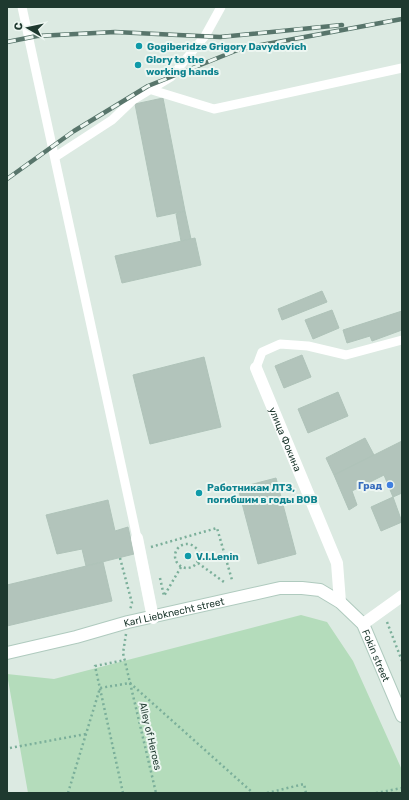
<svg xmlns="http://www.w3.org/2000/svg" width="409" height="800" viewBox="0 0 409 800" font-family="Rubik,sans-serif">
<rect width="100%" height="100%" fill="#dceae2"/>
<polygon fill="#b4dcbb" points="301,615 327,622 353,661 402,770 402,793 28,793 7,674 54,679"/>
<g fill="#b2c4bb" stroke="#afc3b9">
<polygon points="163,98 185,211 157,217 135,104"/>
<polygon points="185,211 191,239 181,241 176,214"/>
<polygon points="195,238 201,265 122,283 115,256"/>
<polygon points="322,291 327,302 282,320 278,309"/>
<polygon points="332,310 339,328 313,339 305,320"/>
<polygon points="402,311 402,330 372,341 370,336 347,343 343,330"/>
<polygon points="302,355 311,377 284,388 275,366"/>
<polygon points="204,357 221,427 150,444 133,375"/>
<polygon points="338,392 348,416 308,433 298,409"/>
<polygon points="365,438 374,455 334,475 326,458"/>
<polygon points="402,441 402,493 393,497 384,475 352,491 357,505 349,510 334,475"/>
<polygon points="276,478 296,554 258,564 238,488"/>
<polygon points="393,497 402,522 381,531 371,507"/>
<polygon points="108,500 115,531 128,527 134,554 86,566 82,549 57,554 46,515"/>
<polygon points="103,562 112,601 7,626 7,585"/>
</g>
<g fill="none" stroke-linecap="round" stroke-linejoin="round">
<defs>
<g id="secondary">
<path id="s2" d="M7,653L76,637L128,622L280,588H302L320,590L340,602L363,624L402,716"/>
</g>
</defs>
<use href="#secondary" stroke="#afcabe" stroke-width="14"/>
<g stroke="#7baf9a" stroke-width="2.5" stroke-dasharray="2 3" stroke-linecap="butt">
<circle cx="187" cy="556" r="12"/>
<polyline points="151,547 217,528 232,580"/>
<polyline points="120,558 132,603 130,610"/>
<polyline points="198,563 224,582"/>
<polyline points="160,578 164,596 181,567"/>
<polyline points="387,622 402,661"/>
<polyline points="126,634 123,653 156,793"/>
<polyline points="10,748 86,734"/>
<polyline points="68,793 100,688 130,683 253,793"/>
<polyline points="123,793 95,666 125,660"/>
<polyline points="267,793 304,784 306,793"/>
<polyline points="376,793 402,788"/>
</g>
<g stroke="#fff" stroke-width="9">
<polyline points="22,7 137,538"/>
<polyline points="152,90 214,109 402,68"/>
<polyline points="55,157 112,120 133,100 171,77 205,36 221,7"/>
<polyline points="256,368 262,352 280,344 308,346 346,355 402,340"/>
</g>
<g stroke="#fff" stroke-width="12">
<path id="s1" d="M256,368L337,563L340,602"/>
<polyline points="137,538 153,618"/>
<polyline points="363,624 402,596"/>
</g>
<use href="#secondary" stroke="#fff" stroke-width="12"/>
<defs>
<g id="rail">
<polyline points="7,42 37,36 115,32 220,37 342,25"/>
<polyline points="7,179 74,131 148,86 240,49 402,19"/>
</g>
</defs>
<use href="#rail" stroke="#58756b" stroke-width="4.5"/>
<use href="#rail" stroke="#edf6f1" stroke-width="3" stroke-dasharray="9" stroke-linecap="butt"/>
</g>
<g fill="#0f9aa8" stroke="#edf6f1" stroke-width="1.5">
<circle cx="139" cy="46" r="4"/>
<circle cx="138" cy="65" r="4"/>
<circle cx="199" cy="493" r="4"/>
<circle cx="188" cy="556" r="4"/>
</g>
<circle fill="#3f7fe0" stroke="#edf6f1" stroke-width="1.5" cx="390" cy="485" r="4"/>
<g text-anchor="middle" stroke-width="4" stroke-linejoin="round" paint-order="stroke">
<g font-size="10" font-weight="bold" fill="#0d838f" stroke="#edf6f1" text-anchor="start">
<text x="147" y="50">Gogiberidze Grigory Davydovich</text>
<text x="146" y="63">Glory to the<tspan x="146" dy="12">working hands</tspan></text>
<text x="207" y="491">Работникам ЛТЗ,<tspan x="207" dy="12">погибшим в годы ВОВ</tspan></text>
<text x="196" y="560">V.I.Lenin</text>
</g>
<g font-size="10" fill="#1e392f" stroke="#edf6f1">
<text dy="4" stroke="none"><textPath href="#s1" startOffset="77">улица Фокина</textPath></text>
<text dy="4" stroke="none"><textPath href="#s2" startOffset="172">Karl Liebknecht street</textPath></text>
<text dy="4" stroke="none"><textPath href="#s2" startOffset="410">Fokin street</textPath></text>
<text transform="translate(151 736) rotate(77)" y="4">Alley of Heroes</text>
</g>
<g font-size="10" font-weight="bold" fill="#366cbe" stroke="#edf6f1" text-anchor="end">
<text x="382" y="489">Град</text>
</g>
</g>
<rect width="409" height="800" fill="none" stroke="#1e392f" stroke-width="16"/>
<g transform="translate(28 28) rotate(279)" stroke="#edf6f1" stroke-width="3" paint-order="stroke">
<path d="M0-3L7 15L0 10L-7 15Z" fill="#1e392f"/>
<text y="-6" font-size="11" font-weight="bold" text-anchor="middle" fill="#1e392f">С</text>
</g>
</svg>
